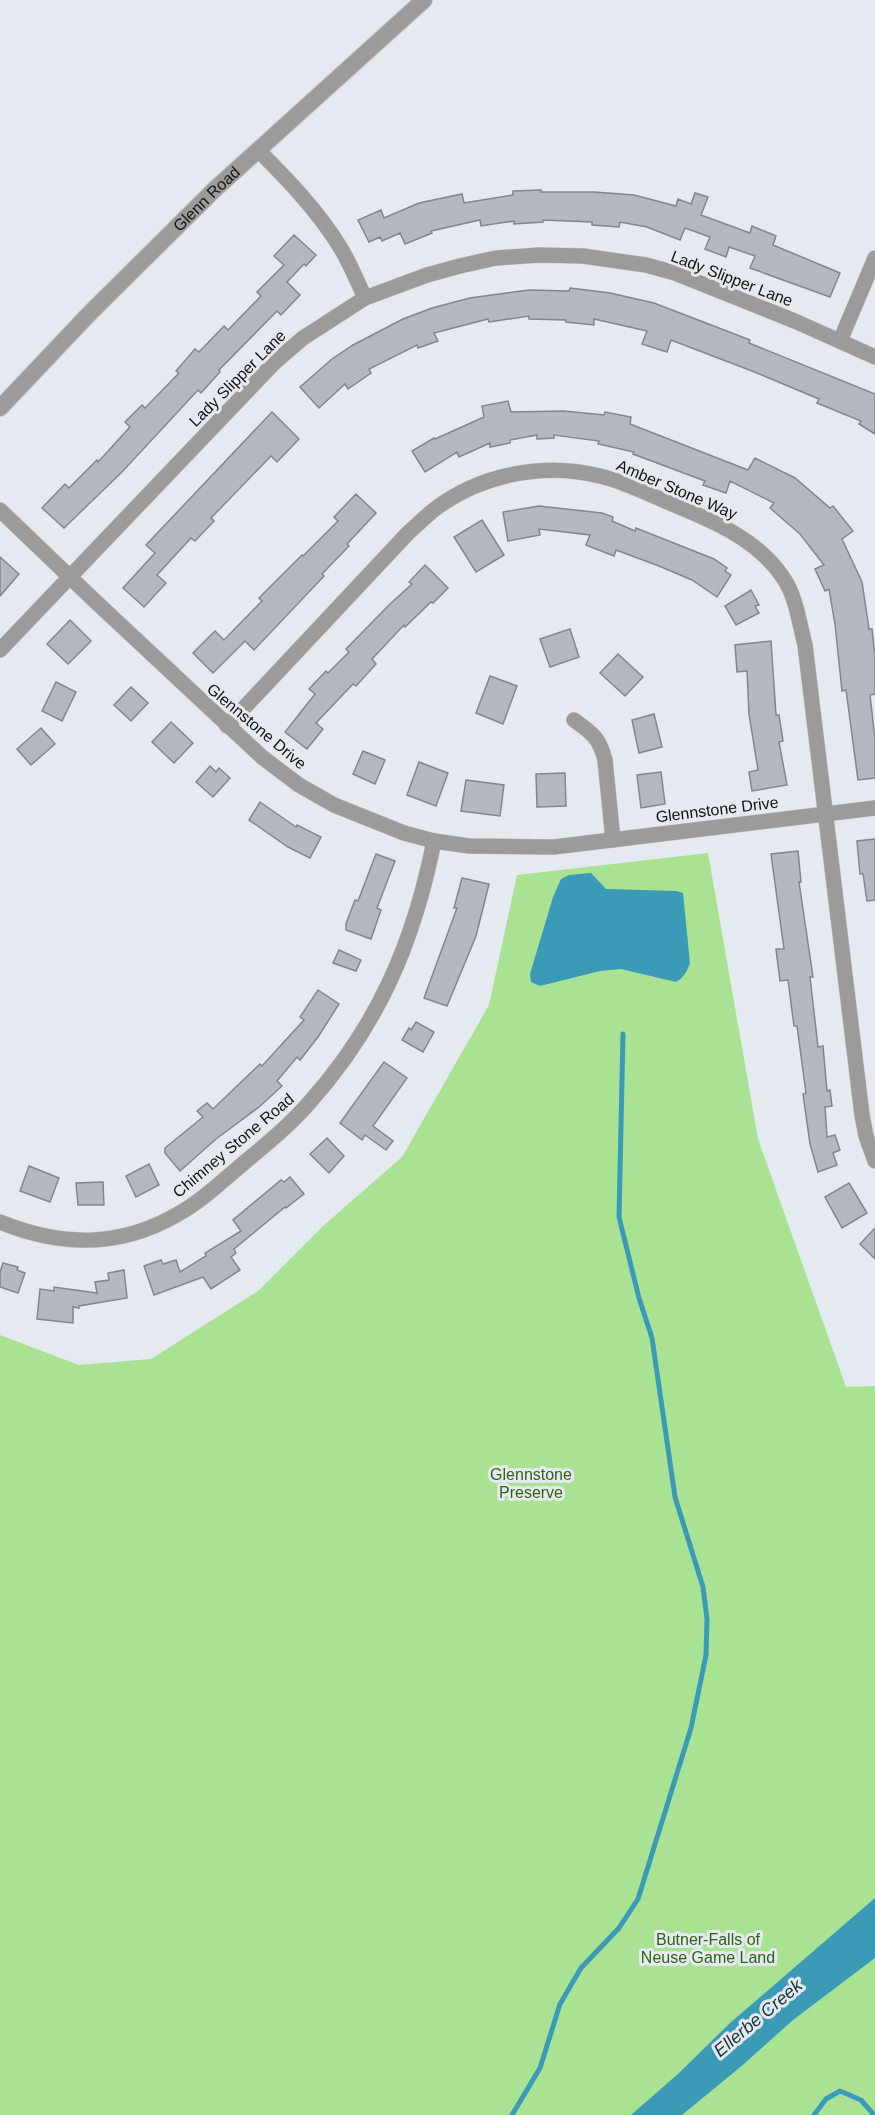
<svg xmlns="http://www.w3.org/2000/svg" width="875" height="2115" viewBox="0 0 875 2115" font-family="Helvetica,sans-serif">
<rect width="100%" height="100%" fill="#e5e9f0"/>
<polygon fill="#aae293" points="708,853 758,1139 846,1387 875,1386 875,2115 0,2115 0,1335 79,1365 151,1359 258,1291 323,1226 402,1157 489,1005 517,875"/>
<g fill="#3b9bb7">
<path d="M591,873L606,889L677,891L683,893L690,963C687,971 684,978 676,982L621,969L600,971L540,986L531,982L530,974L553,897L561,879L569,875Z"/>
<polygon points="875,1898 875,1958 793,2020 744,2064 682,2115 631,2115 679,2073 730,2023"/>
</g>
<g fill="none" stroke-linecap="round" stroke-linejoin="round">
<g stroke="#3b9bb7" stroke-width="5">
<polyline points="512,2115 540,2068 560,2004 581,1968 619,1928 638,1899 691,1728 706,1655 707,1619 703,1587 675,1497 652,1338 639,1298 619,1217 623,1034"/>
<polyline points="814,2115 826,2099 840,2091 861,2100 874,2115"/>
</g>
</g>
<g fill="#b5b9bf" stroke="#83868c" stroke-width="1.5">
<polygon points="541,190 541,192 594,192 634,195 676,206 678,199 691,204 695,193 708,197 701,215 750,233 752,226 776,236 773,245 840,273 830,297 750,268 755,256 729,247 726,257 705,249 710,237 685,228 680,240 647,227 620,222 619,227 592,225 592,222 543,220 543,222 514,224 514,221 481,226 480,220 431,231 432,233 405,244 400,233 382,241 380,237 369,242 358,220 381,210 384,218 419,203 462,194 464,203 513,195 513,191"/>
<polygon points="294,235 316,255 306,266 304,264 287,282 300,295 281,315 277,311 219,370 220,372 201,393 198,390 122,472 64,528 42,508 65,484 69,488 97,460 98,462 130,427 125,422 142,405 145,408 179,373 176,371 195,349 199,352 224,326 228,330 261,296 257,292 284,265 274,256"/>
<polygon points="570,288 610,293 654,303 750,340 749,343 875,394 875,434 859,424 861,421 817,403 819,399 752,371 671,340 667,352 642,344 647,331 594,319 594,325 566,322 566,320 529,319 529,316 489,322 488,319 434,333 438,341 418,348 417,345 369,369 371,373 348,389 345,384 319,408 300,387 332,359 353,345 403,319 432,308 470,298 529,290 569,291"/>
<polygon points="508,401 511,412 564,411 604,415 605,412 631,417 630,424 748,470 755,458 795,478 830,508 833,506 853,531 842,539 862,582 869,629 872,629 875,656 875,694 870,695 875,739 875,778 858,780 846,690 842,691 835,624 829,589 825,591 815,569 824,565 800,534 770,508 774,503 730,481 726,493 703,485 705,481 633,454 634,452 598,444 599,441 554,435 554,438 537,439 537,435 510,440 510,443 490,447 490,443 459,457 457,452 425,472 412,451 434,438 435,439 484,417 482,406"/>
<polygon points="272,412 299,439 277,462 271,456 211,518 214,521 195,541 191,538 157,575 166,583 144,607 123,588 155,553 146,545"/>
<polygon points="356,494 376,513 347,544 349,546 322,574 324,576 254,650 245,641 213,673 193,653 215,631 224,640 262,601 259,598 302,555 303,556 338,521 334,517"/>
<polygon points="539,506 602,513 613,517 612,521 635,531 636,528 714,559 727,568 725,571 731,575 717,597 692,580 659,566 616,550 614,556 586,545 590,535 539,529 540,535 508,541 503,512"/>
<polygon points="482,520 504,555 476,572 454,537"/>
<polygon points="0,557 19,574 0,596"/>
<polygon points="425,565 448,588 433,603 431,602 405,627 404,625 372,659 376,664 356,686 353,684 316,723 323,729 307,749 285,732 315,694 309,689 326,671 328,673 349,652 346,649 390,604 412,584 409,582"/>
<polygon points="751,590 759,605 755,606 759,613 736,625 725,606"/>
<polygon points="70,620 91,641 68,664 47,644"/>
<polygon points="570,629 579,657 550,667 540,639"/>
<polygon points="771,641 776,715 779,715 783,741 779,742 787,785 752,791 749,772 758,770 749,714 747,671 737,672 735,645"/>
<polygon points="618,654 643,677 625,696 600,673"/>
<polygon points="490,676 517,686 503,724 476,713"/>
<polygon points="56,682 76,692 62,721 42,711"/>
<polygon points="131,687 148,703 131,721 114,705"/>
<polygon points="654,714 662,747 639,753 632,720"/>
<polygon points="171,722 193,743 174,763 152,742"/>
<polygon points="41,728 55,744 31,765 17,749"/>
<polygon points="363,751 385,760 375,784 353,774"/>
<polygon points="419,762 448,773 436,806 407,795"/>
<polygon points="210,766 216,772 219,768 230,778 213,797 196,782"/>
<polygon points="661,772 665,804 641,808 637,775"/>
<polygon points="565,773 566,806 537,807 536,774"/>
<polygon points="466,780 504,785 500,816 461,811"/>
<polygon points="260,802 296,827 297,825 321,837 310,858 288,847 249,820"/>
<polygon points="875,839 875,900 867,901 863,874 860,874 857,841"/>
<polygon points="798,851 801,882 799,882 813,977 810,977 818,1047 823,1046 827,1091 830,1090 832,1106 825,1107 827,1137 835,1135 840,1150 833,1153 837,1165 818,1172 810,1144 803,1094 806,1093 797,1026 794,1026 788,980 780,981 776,949 784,949 771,854"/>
<polygon points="376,854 395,861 377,908 381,910 371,939 346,930 346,924 355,900 358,901"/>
<polygon points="462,878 489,884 476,936 447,1006 424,998 457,908 454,908"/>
<polygon points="339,950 361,960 356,971 333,963"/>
<polygon points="318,990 339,1004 318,1037 300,1060 297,1057 277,1081 282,1086 259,1107 216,1139 180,1171 165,1153 165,1148 203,1117 197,1111 207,1103 213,1109 260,1064 262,1066 304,1020 300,1017"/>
<polygon points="416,1022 434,1032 423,1052 402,1040 409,1028 411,1030"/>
<polygon points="384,1062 407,1078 373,1126 393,1141 386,1150 365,1135 362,1140 340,1123"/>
<polygon points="327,1138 344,1156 329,1173 310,1154"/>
<polygon points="149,1164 159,1185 136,1197 126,1176"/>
<polygon points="29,1166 59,1178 50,1202 20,1191"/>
<polygon points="290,1177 304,1194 286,1208 285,1207 234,1249 236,1253 231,1257 240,1270 211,1289 203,1277 154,1295 144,1266 161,1260 163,1264 176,1260 180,1272 206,1256 205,1253 241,1231 233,1220 281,1180 284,1182"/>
<polygon points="103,1182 104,1205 78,1205 76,1183"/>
<polygon points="849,1183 867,1213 842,1228 825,1197"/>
<polygon points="875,1228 875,1259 860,1244"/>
<polygon points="3,1263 18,1267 17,1270 25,1273 18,1293 0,1287 0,1272"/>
<polygon points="124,1270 127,1298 79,1306 79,1308 73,1307 73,1323 37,1319 40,1289 54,1291 54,1287 97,1293 95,1282 109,1280 108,1273"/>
</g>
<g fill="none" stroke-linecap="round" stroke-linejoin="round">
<defs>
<g id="minor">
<path d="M258,150C288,180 318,211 340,247C350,263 357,281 365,298"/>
<polyline points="840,341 875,258"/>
<polyline points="0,510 96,602 262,757 299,785 334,805 404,833 434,841 469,846 554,847 875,808"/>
<polyline points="0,650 275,362 303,338 365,298 427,275 460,266 496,258 539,255 583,256 646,265 675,273 797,322 875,357"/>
<path d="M574,720C592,733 599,737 605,760L613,840"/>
<path d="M227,726L408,533C417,525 426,516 435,509C481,474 545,462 600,476C626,482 652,496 677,506C716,522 757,540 782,576C796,595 799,622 805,645L862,1115L866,1136L875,1161"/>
<path d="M0,1222C61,1247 120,1248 178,1214C200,1202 219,1184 239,1167C263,1147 288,1127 309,1103C378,1026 414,942 434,841"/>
</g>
<g id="tertiary">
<path id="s1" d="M0,408L89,314L214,190L424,0"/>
</g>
</defs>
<use href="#minor" stroke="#c3c7cd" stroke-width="16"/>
<use href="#tertiary" stroke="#c3c7cd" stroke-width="18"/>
<use href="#minor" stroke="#9d9b99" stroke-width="15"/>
<use href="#tertiary" stroke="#9d9b99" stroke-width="16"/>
</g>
<g text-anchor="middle" stroke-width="6" stroke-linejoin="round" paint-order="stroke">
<g font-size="16" fill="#121315" stroke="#e5e9f0">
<text dy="6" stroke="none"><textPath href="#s1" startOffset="294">Glenn Road</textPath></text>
<text transform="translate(732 278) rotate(21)" y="6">Lady Slipper Lane</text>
<text transform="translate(237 378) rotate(-45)" y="6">Lady Slipper Lane</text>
<text transform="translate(677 489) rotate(23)" y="6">Amber Stone Way</text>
<text transform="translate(257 726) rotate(40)" y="6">Glennstone Drive</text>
<text transform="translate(717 809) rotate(-7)" y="6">Glennstone Drive</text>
<text transform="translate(233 1145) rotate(-40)" y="6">Chimney Stone Road</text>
</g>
<g font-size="16" fill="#306213" stroke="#e5e9f0">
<text x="531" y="1480">Glennstone<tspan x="531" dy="18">Preserve</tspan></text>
<text x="708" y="1945">Butner-Falls of<tspan x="708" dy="18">Neuse Game Land</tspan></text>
</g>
<g font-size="18" font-style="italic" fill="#1d323a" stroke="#e5e9f0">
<text transform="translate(758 2018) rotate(-40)" y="6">Ellerbe Creek</text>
</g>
</g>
</svg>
